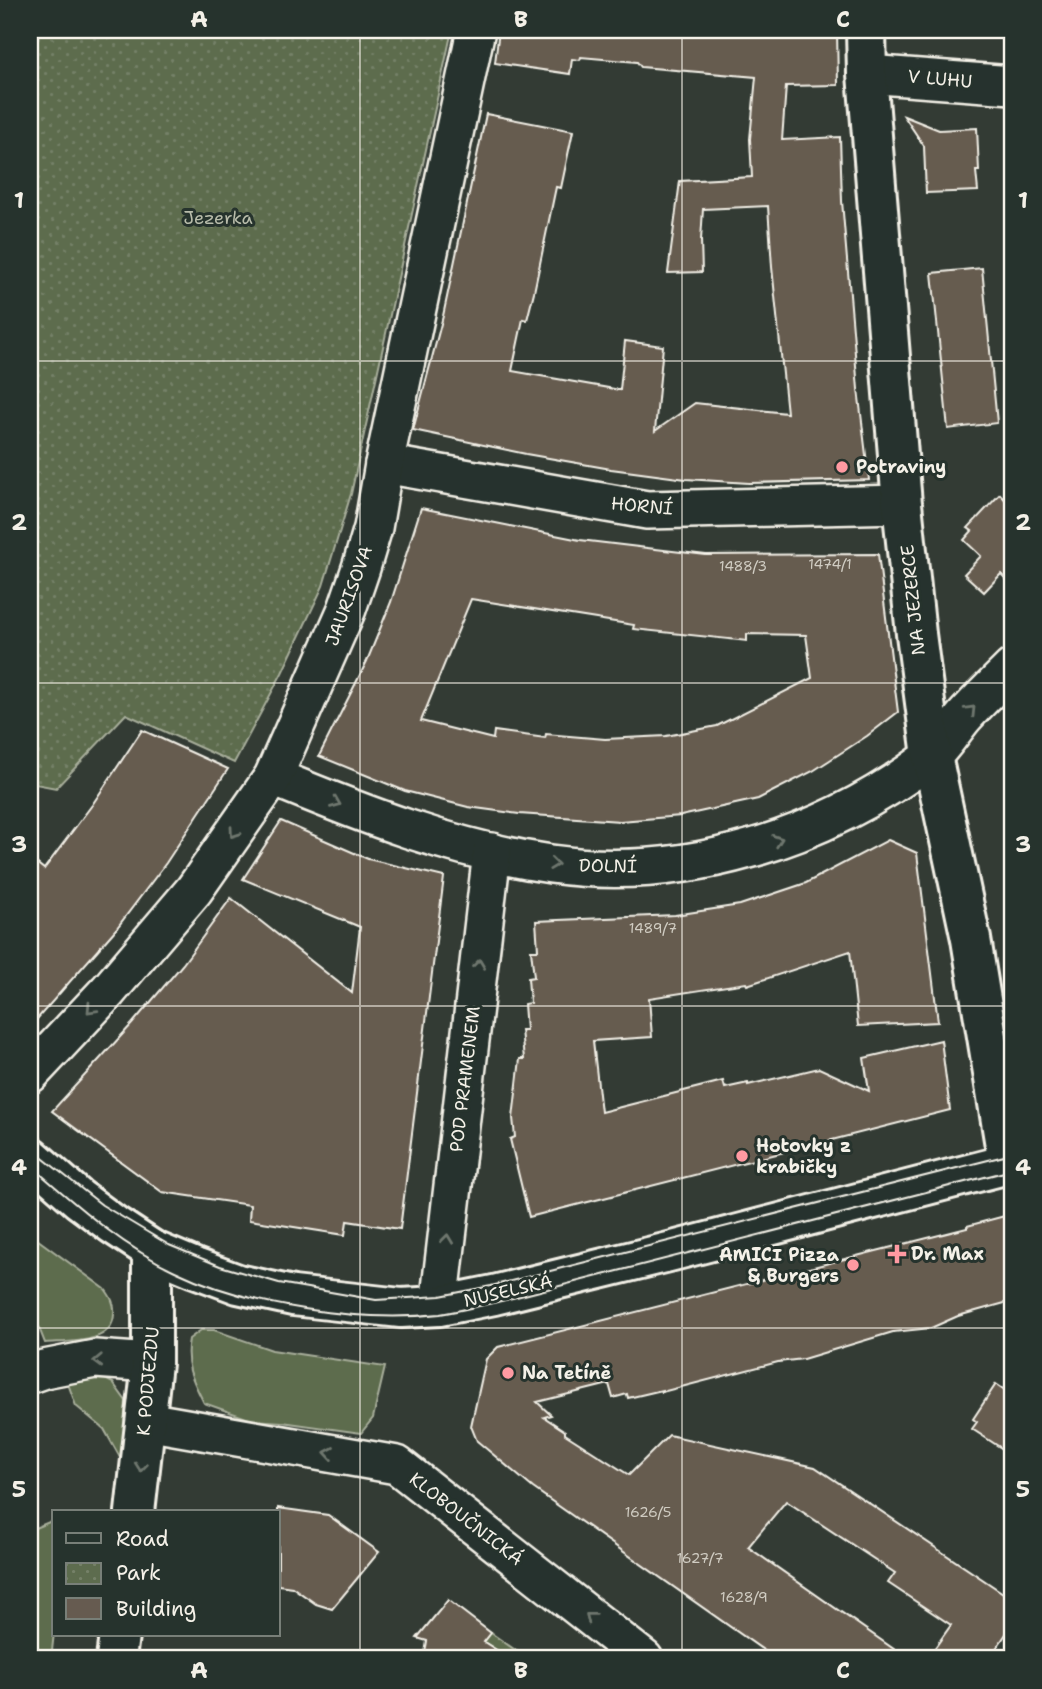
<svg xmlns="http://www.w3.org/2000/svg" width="1042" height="1689" viewBox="0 0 1042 1689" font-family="'Shantell Sans',sans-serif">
<defs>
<pattern id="park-dots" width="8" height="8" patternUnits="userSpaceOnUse" patternTransform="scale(1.75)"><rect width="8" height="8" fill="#5d6c4e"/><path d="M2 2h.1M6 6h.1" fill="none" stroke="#758168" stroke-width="1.8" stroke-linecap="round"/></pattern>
</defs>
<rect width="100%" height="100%" fill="#333b34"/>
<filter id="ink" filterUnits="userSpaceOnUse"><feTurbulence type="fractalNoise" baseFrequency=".0143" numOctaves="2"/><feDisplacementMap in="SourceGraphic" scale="14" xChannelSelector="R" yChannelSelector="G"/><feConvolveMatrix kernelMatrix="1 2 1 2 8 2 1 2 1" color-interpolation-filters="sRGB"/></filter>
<g filter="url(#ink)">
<g fill="#5d6c4e" stroke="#a8ae9b" stroke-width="2">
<path d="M30,1234L105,1289C111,1297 115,1304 114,1314C113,1345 68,1341 45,1343L30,1305Z"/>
<path d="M201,1330H214L272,1350L385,1367L373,1418L361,1433L282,1422L252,1420L204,1403C193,1381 184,1365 189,1339Z"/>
<polygon points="99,1376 113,1383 126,1401 122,1461 104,1429 76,1406 66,1378"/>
<polygon points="54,1520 54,1633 51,1659 30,1659 30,1530"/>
<polygon points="491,1633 528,1659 509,1659 484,1642"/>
</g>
<polygon fill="url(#park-dots)" stroke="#a8ae9b" stroke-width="2" points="30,30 452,30 351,494 323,586 282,673 234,763 126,714 56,788 30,783"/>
<g fill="#665b50" stroke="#f4f1e8" stroke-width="2" fill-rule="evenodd">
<polygon points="499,30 837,30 838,85 786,86 782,140 840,137 842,201 858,389 869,480 749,483 686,479 611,469 526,454 413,430 443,316 486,114 573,131 561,188 556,187 534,292 527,320 523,319 512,371 620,390 625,341 663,346 655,431 695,403 787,413 772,267 768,206 703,209 701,240 702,272 668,273 680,181 752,177 750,139 756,77 641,67 637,62 581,57 580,60 572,59 570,74 495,63"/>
<polygon points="904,116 939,130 977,128 979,171 976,171 978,191 926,193 924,146"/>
<polygon points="982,268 997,423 948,429 932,273"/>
<polygon points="1000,494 1012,507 1012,585 1001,574 984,592 964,574 981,556 964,540 972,531 968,528"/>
<path d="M421,508L580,540L706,555L878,554L898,712L867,736L813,771L758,799L681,816L620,821L519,814L468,807L405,791L319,756L367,661L391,602ZM471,599L634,625L633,629L747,641V634L806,635L812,678L717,726L666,736L605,739L546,734L545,738L494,731L493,739L421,721Z"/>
<polygon points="142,730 228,769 166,863 116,929 30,1027 30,858 44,869 92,805"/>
<polygon points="281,821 368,859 444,877 400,1229 347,1221 345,1235 249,1220 250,1205 162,1192 52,1111 132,1024 183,964 231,898 352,993 360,927 243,879"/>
<polygon points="888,840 917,853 938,1022 858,1026 850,951 747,985 746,983 649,998 652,1037 593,1041 601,1112 723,1081 725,1088 748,1083 748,1085 819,1068 869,1091 864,1058 941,1040 950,1110 529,1217 510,1139 515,1137 513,1118 520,1059 524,1059 521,1030 526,1030 524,1004 530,1003 528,978 534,977 531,950 538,950 536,921 675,915 740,905 806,883"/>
<polygon points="1012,1214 1012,1301 958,1316 931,1328 893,1332 803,1359 778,1362 662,1392 662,1390 628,1398 627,1394 613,1398 609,1384 537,1402 551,1415 544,1417 565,1431 565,1434 629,1475 669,1435 815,1467 1012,1599 1012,1625 989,1659 927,1659 951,1625 888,1583 895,1573 786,1501 748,1547 908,1659 776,1659 533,1488 477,1441 471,1426 486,1359 498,1347 967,1228 967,1226"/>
<polygon points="996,1384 1012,1395 1012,1455 972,1429 977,1422 973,1419"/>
<polygon points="278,1508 328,1515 379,1552 332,1609 316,1604 292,1587 278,1585"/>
<polygon points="448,1600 491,1633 484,1642 511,1659 424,1659 427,1641 417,1638"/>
</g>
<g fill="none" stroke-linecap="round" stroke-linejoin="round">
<defs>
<g id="street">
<polyline points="867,74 1012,85"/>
<polyline points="384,464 647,510 902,504"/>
<path d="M273,777C362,814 454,850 551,864C685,883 823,839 930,758C943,747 953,730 964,717C979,700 996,684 1012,668"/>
<polyline points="30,1074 108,991 194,890 273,777 347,609 361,568 373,528 384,464 476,30"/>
<polyline points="439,1306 492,852"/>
<polyline points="30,1374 44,1369 95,1359 152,1363"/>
<polyline points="146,1421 397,1465 644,1659"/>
</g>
<g id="secondary">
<polyline points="30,1156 79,1199 114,1225 152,1250 195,1268 238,1284 293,1296 401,1308 439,1306 494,1295 669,1252 1008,1164 971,939 932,756 916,634 902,504 867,74 866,30"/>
<polyline points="135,1512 152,1363 152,1250"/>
<polyline points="116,1659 119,1635"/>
</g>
</defs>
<use href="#street" stroke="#f4f1e8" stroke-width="42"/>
<use href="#secondary" stroke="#f4f1e8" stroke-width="44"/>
<use href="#street" stroke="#26332d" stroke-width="37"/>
<use href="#secondary" stroke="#26332d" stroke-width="38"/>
<g stroke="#f4f1e8" stroke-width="2">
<polyline points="30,1148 102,1205 169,1245 220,1266 279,1283 376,1300 440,1296 491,1286 1012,1154"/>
<path d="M30,1165C75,1204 121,1246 175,1271C248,1306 359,1323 440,1314C459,1311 478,1306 497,1302L1012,1170"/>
</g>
</g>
<defs><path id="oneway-chevron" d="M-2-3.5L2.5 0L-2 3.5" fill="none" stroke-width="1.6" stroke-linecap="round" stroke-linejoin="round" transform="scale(1.75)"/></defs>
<g stroke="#6e766e">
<use href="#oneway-chevron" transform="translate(971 710) rotate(-46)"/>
<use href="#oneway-chevron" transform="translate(336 803) rotate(22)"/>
<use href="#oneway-chevron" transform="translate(234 833) rotate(125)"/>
<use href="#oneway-chevron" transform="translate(778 840) rotate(-19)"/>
<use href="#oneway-chevron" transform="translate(554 864) rotate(7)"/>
<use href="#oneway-chevron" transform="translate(479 964) rotate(-83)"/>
<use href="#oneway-chevron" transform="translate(91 1009) rotate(133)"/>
<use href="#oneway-chevron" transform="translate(447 1239) rotate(-83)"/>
<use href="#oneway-chevron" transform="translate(98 1361) rotate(178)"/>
<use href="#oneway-chevron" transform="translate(329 1453) rotate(-170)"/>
<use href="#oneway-chevron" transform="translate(141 1467) rotate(96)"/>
<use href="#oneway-chevron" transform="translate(590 1617) rotate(-142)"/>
</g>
</g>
<path fill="none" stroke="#f4f1e8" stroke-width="2" stroke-opacity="0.55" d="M360,30V1659M682,30V1659M30,361H1012M30,683H1012M30,1006H1012M30,1328H1012"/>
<g fill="#ff9aa2" stroke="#26332d" stroke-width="2.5">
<circle cx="842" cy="467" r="7"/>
<circle cx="742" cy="1156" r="7"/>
<path d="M893.5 1243.5h7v7h7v7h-7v7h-7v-7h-7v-7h7z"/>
<circle cx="853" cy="1265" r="7"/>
<circle cx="508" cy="1373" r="7"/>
</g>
<g text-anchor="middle" stroke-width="6" stroke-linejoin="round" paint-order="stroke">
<g font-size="14" fill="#d0ccc2">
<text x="830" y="569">1474/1</text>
<text x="743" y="571">1488/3</text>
<text x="653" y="933">1489/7</text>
<text x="648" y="1517">1626/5</text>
<text x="700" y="1563">1627/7</text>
<text x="744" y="1602">1628/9</text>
</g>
<g font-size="18" fill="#f4f1e8" stroke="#26332d">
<text transform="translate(940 79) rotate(5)" y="6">V LUHU</text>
<text transform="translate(642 506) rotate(5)" y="6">HORNÍ</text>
<text transform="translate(349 596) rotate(-70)" y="6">JAURISOVA</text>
<text transform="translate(913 600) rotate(-96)" y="6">NA JEZERCE</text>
<text transform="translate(608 866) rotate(1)" y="6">DOLNÍ</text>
<text transform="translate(465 1079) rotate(-83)" y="6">POD PRAMENEM</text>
<text transform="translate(508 1291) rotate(-13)" y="6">NUSELSKÁ</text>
<text transform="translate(148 1381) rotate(-85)" y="6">K PODJEZDU</text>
<text transform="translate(466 1519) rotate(38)" y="6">KLOBOUČNICKÁ</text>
</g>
<g font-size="18" fill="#b8bcaa" stroke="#26332d">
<text x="218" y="224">Jezerka</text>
</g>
<g font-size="18" font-weight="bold" fill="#f4f1e8" stroke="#26332d" text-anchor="start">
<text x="856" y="473">Potraviny</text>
<text x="756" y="1152">Hotovky z<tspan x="756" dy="21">krabičky</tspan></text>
<text x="911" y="1260">Dr. Max</text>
<text x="839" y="1261" text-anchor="end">AMICI Pizza<tspan x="839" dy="21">&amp; Burgers</tspan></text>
<text x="522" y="1379">Na Tetíně</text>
</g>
</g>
<rect width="1042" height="1689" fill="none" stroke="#26332d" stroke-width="77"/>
<rect x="52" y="1510" width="228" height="126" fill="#26332d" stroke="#787f78" stroke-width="2"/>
<rect x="66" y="1533" width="35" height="10" fill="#26332d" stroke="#787f78" stroke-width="2"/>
<text x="116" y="1546" font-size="21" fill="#f4f1e8">Road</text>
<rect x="66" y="1563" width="35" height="21" fill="url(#park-dots)" stroke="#787f78" stroke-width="2"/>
<text x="116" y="1580" font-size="21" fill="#f4f1e8">Park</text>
<rect x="66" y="1598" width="35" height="21" fill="#665b50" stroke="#787f78" stroke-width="2"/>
<text x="116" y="1616" font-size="21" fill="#f4f1e8">Building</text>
<rect x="38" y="38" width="966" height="1612" fill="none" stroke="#f4f1e8" stroke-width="2.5"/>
<g font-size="23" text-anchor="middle" font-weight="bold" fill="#f4f1e8">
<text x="199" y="27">A</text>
<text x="521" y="27">B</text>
<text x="843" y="27">C</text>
<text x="19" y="208">1</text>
<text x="1023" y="208">1</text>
<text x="19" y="530">2</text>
<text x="1023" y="530">2</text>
<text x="19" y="852">3</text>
<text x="1023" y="852">3</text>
<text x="19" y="1175">4</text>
<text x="1023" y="1175">4</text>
<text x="19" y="1497">5</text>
<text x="1023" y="1497">5</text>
<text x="199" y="1678">A</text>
<text x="521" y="1678">B</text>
<text x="843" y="1678">C</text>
</g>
</svg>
